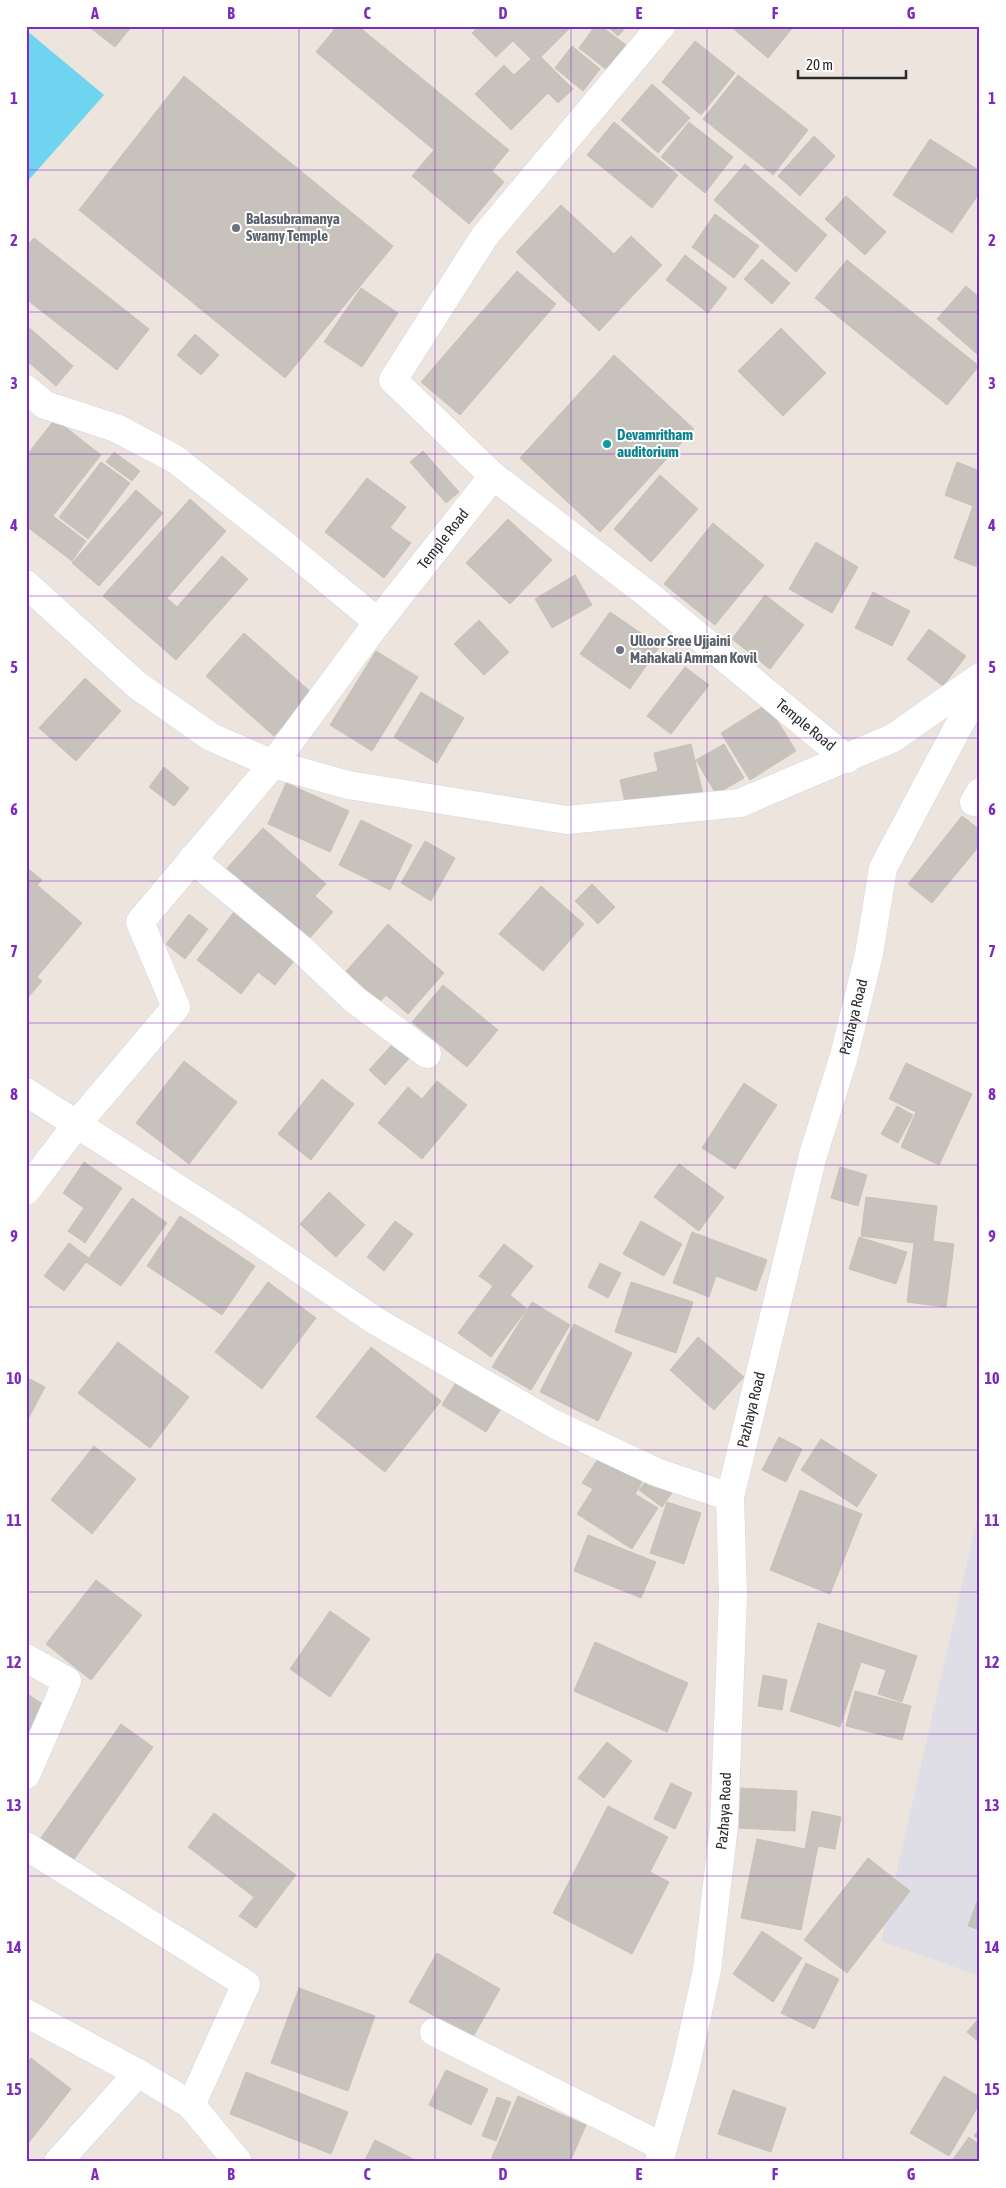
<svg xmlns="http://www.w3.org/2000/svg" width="1006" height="2188" viewBox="0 0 1006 2188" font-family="'Asap Condensed',sans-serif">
<rect width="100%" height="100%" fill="#ede5dd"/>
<polygon fill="#dfdde5" points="980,1506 980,1976 881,1941"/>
<polygon fill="#6fd4f0" points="26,30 104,95 26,183"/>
<g fill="#c8c2bc" stroke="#c8c1b6">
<polygon points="88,26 132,26 115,47"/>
<polygon points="337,26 358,26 509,150 492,171 504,182 469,224 412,176 434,150 316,52"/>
<polygon points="479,26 572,26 541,57 573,89 558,103 548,93 511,130 475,94 504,65 514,75 531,59 513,41 496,57 472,33"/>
<polygon points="595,26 601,26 626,45 607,70 579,48"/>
<polygon points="607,26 627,26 618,36"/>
<polygon points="730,26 794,26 768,58"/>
<polygon points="695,41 735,73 701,115 662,82"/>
<polygon points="572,46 600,69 583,91 555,68"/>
<polygon points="738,75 808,130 773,175 703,119"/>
<polygon points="184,76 393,246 285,378 79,210"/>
<polygon points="652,84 690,118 658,153 621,120"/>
<polygon points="614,122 678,175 652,208 587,155"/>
<polygon points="689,122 733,157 705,193 661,157"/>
<polygon points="814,136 835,156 800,196 778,176"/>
<polygon points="930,139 980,171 980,192 952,233 893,195"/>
<polygon points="745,164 827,235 796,272 714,200"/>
<polygon points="846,196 886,232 865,255 825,219"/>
<polygon points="561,205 614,254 631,236 662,265 599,331 516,252"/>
<polygon points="715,214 759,246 734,278 692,247"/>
<polygon points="34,238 149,329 117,370 26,299 26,247"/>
<polygon points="685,255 727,288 708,313 666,280"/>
<polygon points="762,259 790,283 772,304 744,279"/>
<polygon points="847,260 979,366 947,405 815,298"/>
<polygon points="517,271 556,304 460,415 421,382"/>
<polygon points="966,286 980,298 980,350 977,354 937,319"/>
<polygon points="361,288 398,313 362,367 324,342"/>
<polygon points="26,325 73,366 56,386 26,360"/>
<polygon points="781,328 826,373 783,416 738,371"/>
<polygon points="195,334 219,355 201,375 177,355"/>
<polygon points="614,355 694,429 600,532 520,458"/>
<polygon points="55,419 101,455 53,516 86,541 72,561 26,526 26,456"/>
<polygon points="423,451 459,492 446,503 410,462"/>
<polygon points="114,452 140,471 132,481 106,462"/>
<polygon points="101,462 130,483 88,539 59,517"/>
<polygon points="957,462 980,471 980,568 954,558 973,506 945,495"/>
<polygon points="660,475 698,509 651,562 614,529"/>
<polygon points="367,478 406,507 390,528 411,543 384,578 325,532"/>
<polygon points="136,490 163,513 99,586 72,563"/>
<polygon points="190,499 226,531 167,598 177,607 222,556 248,579 176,660 103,596"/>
<polygon points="508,519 552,560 510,604 466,563"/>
<polygon points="713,523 764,565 715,625 664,584"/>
<polygon points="816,542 858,567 832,613 789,589"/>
<polygon points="575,575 592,605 552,628 535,599"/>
<polygon points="873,592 910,611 892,646 855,628"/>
<polygon points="765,595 804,625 770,669 732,639"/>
<polygon points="610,612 660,646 630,689 580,654"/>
<polygon points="479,620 509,652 484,675 454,644"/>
<polygon points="929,629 966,656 943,686 907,659"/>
<polygon points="244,633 312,693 274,736 206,676"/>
<polygon points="376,651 418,677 372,751 330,725"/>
<polygon points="685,667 709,685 671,734 647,716"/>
<polygon points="85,678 121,711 76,761 39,728"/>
<polygon points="421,692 464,718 437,763 394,737"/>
<polygon points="767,704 796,751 750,780 721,733"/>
<polygon points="691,744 703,794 627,811 620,780 658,771 654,753"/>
<polygon points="724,744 744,778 716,794 696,760"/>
<polygon points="164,767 189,788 174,806 149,787"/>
<polygon points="286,783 349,811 330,852 268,824"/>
<polygon points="962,816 980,830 980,845 932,903 908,884"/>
<polygon points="361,820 412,845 390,890 339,865"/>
<polygon points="263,828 326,884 315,896 333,912 300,949 220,876"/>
<polygon points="425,841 455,858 431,901 401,883"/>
<polygon points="26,867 42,880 37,885 82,923 37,977 42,981 26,1000"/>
<polygon points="592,884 615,907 598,924 575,901"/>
<polygon points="541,886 584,924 543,971 499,934"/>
<polygon points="240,904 302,951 275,985 258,972 241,994 197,960"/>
<polygon points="189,914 208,929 185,959 166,944"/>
<polygon points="388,924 444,973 408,1014 386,995 375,1007 341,977"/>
<polygon points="443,985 498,1030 467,1067 412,1022"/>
<polygon points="398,1038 414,1053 385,1085 369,1070"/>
<polygon points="184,1061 237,1102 189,1164 136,1123"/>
<polygon points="906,1063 972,1094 939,1165 901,1147 916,1112 889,1099"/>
<polygon points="322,1079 354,1104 311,1160 278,1134"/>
<polygon points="437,1081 467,1105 422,1159 378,1123 408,1087 422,1099"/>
<polygon points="744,1083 777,1105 735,1169 702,1148"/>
<polygon points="897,1106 913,1115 898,1143 881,1134"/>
<polygon points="84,1162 122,1188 85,1243 68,1231 84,1208 63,1193"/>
<polygon points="679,1164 724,1197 699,1231 654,1197"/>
<polygon points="840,1167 867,1175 858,1206 831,1198"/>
<polygon points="329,1192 365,1225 336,1257 300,1224"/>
<polygon points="866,1197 937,1206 933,1241 954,1244 946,1307 907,1302 914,1243 861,1236"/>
<polygon points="132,1198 167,1223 121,1286 86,1262"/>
<polygon points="180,1216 255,1266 222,1315 147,1266"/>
<polygon points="395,1221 413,1234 384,1271 367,1257"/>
<polygon points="641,1221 682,1244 664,1276 623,1254"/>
<polygon points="692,1232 767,1260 756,1291 716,1276 709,1297 673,1283"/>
<polygon points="859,1237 907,1252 896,1284 849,1269"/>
<polygon points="69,1243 89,1258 64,1291 44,1276"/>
<polygon points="504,1244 533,1266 510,1295 527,1309 491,1357 458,1333 493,1286 479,1276"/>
<polygon points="600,1263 621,1273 608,1298 588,1287"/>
<polygon points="268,1282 316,1318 262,1389 215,1352"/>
<polygon points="631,1282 693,1302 676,1353 615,1332"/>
<polygon points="532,1302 570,1325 531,1390 492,1367"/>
<polygon points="574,1324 632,1353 598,1421 540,1392"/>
<polygon points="698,1337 744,1377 714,1410 670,1370"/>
<polygon points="118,1342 189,1397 150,1448 78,1393"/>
<polygon points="371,1347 441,1401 385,1472 316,1417"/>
<polygon points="26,1377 45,1387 26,1423"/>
<polygon points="458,1379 502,1407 486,1432 442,1405"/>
<polygon points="779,1437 802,1449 786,1482 762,1470"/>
<polygon points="821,1439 877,1475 857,1507 801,1470"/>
<polygon points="94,1446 136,1479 92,1534 51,1500"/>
<polygon points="600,1456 642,1482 635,1494 658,1508 632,1549 577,1514 593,1489 582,1483"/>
<polygon points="652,1473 674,1490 662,1507 639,1490"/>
<polygon points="800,1490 862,1514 830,1594 770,1570"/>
<polygon points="667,1502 701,1513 684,1564 650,1553"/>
<polygon points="588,1535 656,1562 641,1598 574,1571"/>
<polygon points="96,1580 142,1615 91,1680 46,1644"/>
<polygon points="330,1611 370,1639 330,1697 290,1669"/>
<polygon points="818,1623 917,1656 902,1702 878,1694 886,1670 861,1662 840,1727 790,1711"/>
<polygon points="595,1642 688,1683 667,1732 574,1691"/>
<polygon points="763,1675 787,1680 782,1710 758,1706"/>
<polygon points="855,1691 911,1706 902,1740 846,1726"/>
<polygon points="26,1693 47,1707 26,1738"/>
<polygon points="121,1724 153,1747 70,1865 38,1842"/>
<polygon points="607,1742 632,1761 604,1798 578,1778"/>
<polygon points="671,1783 692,1793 675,1829 654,1819"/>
<polygon points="741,1788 797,1791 795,1831 739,1828"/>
<polygon points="608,1806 668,1837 650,1872 669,1882 632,1954 553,1913"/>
<polygon points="812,1811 841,1817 835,1849 818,1846 801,1930 741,1918 757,1839 805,1849"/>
<polygon points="214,1813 296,1875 256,1928 239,1916 254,1897 188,1847"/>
<polygon points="868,1858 910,1891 847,1973 804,1940"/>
<polygon points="980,1894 980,1930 968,1926"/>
<polygon points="762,1931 802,1958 773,2002 733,1974"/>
<polygon points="437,1953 500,1989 473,2037 409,2002"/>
<polygon points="806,1963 839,1979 814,2029 781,2013"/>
<polygon points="299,1988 375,2016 348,2091 271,2063"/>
<polygon points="980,2017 980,2043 967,2032"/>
<polygon points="31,2058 71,2089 26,2146 26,2064"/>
<polygon points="446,2070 488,2089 471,2125 429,2105"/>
<polygon points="246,2072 348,2112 331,2154 230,2114"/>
<polygon points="944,2076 980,2097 980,2103 949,2156 910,2133"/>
<polygon points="733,2090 786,2108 771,2152 718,2134"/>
<polygon points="518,2096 586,2125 570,2162 490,2162"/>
<polygon points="497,2097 511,2102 496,2141 482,2136"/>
<polygon points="980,2128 980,2140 974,2136"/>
<polygon points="969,2137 980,2145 980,2162 951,2162"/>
<polygon points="375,2140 419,2162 364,2162"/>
</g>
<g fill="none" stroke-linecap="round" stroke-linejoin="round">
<defs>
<g id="minor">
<path id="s1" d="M26,389L45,405L116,428L175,459L281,542L378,622L493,476L646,593L847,759"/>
<polyline points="493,476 393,380 484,237 661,26"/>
<polyline points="26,584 137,685 211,737 273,764 348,785 567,820 740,803 893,738 980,677"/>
<polyline points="974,802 980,792"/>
<polyline points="192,859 301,949 354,999 427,1054"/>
<polyline points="26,1092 232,1223 374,1320 554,1424 656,1472 730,1497"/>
<polyline points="26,1191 77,1124 176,1007 140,922 273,764 378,622"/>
<polyline points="26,1658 67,1681 26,1775"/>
<polyline points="26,1846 246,1984 191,2105"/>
<polyline points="26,2013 138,2073 191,2105 238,2162"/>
<polyline points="434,2032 663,2147"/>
<polyline points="58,2162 138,2073"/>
<path id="s2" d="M659,2162L685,2070L707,1970L724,1825L733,1597L730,1497L813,1155L844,1056L869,954L883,868L980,686"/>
</g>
</defs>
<use href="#minor" stroke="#d2d6e4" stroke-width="29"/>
<use href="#minor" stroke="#fff" stroke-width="28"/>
</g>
<path fill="none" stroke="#7b2cbf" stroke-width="1" stroke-opacity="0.55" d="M163,26V2162M299,26V2162M435,26V2162M571,26V2162M707,26V2162M843,26V2162M26,170H980M26,312H980M26,454H980M26,596H980M26,738H980M26,881H980M26,1023H980M26,1165H980M26,1307H980M26,1450H980M26,1592H980M26,1734H980M26,1876H980M26,2018H980"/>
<g fill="#6b7280" stroke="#fff" stroke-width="2">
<circle cx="236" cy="228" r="5"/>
<circle cx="620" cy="650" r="5"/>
</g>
<circle fill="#0f9aa8" stroke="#fff" stroke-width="2" cx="607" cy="444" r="5"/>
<g text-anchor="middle" stroke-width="4" stroke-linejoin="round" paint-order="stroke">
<g font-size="15" font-weight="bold" fill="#5b616d" stroke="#fff" text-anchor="start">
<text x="246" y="224">Balasubramanya<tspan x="246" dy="17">Swamy Temple</tspan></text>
<text x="630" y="646">Ulloor Sree Ujjaini<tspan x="630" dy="17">Mahakali Amman Kovil</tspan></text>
</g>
<g font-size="15" font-weight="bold" fill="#0d838f" stroke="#fff" text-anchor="start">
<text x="617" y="440">Devamritham<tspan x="617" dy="17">auditorium</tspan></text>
</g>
<g font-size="15" fill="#2b2b2b" stroke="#fff">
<text dy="5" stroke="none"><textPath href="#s1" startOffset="532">Temple Road</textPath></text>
<text dy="5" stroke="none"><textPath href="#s1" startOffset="1012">Temple Road</textPath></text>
<text dy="5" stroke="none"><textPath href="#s2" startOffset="1168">Pazhaya Road</textPath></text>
<text dy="5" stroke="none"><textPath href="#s2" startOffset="762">Pazhaya Road</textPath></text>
<text dy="5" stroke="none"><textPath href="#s2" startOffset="358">Pazhaya Road</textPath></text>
</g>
</g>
<rect width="1006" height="2188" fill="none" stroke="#ffffff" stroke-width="55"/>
<path d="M798 70v8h108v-8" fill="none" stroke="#2b2b2b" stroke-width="2.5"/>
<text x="806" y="70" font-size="15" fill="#2b2b2b" stroke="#ffffff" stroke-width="4" paint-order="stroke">20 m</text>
<rect x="28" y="28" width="950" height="2132" fill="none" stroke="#7b2cbf" stroke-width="2"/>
<g font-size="16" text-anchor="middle" font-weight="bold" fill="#7b2cbf">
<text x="95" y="19">A</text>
<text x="231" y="19">B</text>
<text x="367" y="19">C</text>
<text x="503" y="19">D</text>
<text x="639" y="19">E</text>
<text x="775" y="19">F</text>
<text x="911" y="19">G</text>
<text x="14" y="104">1</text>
<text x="992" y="104">1</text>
<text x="14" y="246">2</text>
<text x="992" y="246">2</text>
<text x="14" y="389">3</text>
<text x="992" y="389">3</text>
<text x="14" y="531">4</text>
<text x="992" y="531">4</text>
<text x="14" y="673">5</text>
<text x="992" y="673">5</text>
<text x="14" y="815">6</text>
<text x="992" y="815">6</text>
<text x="14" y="957">7</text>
<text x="992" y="957">7</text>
<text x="14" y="1100">8</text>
<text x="992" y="1100">8</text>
<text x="14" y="1242">9</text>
<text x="992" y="1242">9</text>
<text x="14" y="1384">10</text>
<text x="992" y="1384">10</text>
<text x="14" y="1526">11</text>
<text x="992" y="1526">11</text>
<text x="14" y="1668">12</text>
<text x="992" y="1668">12</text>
<text x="14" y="1811">13</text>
<text x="992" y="1811">13</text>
<text x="14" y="1953">14</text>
<text x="992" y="1953">14</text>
<text x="14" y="2095">15</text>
<text x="992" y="2095">15</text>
<text x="95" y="2180">A</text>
<text x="231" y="2180">B</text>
<text x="367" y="2180">C</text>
<text x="503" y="2180">D</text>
<text x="639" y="2180">E</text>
<text x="775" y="2180">F</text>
<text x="911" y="2180">G</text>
</g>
</svg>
